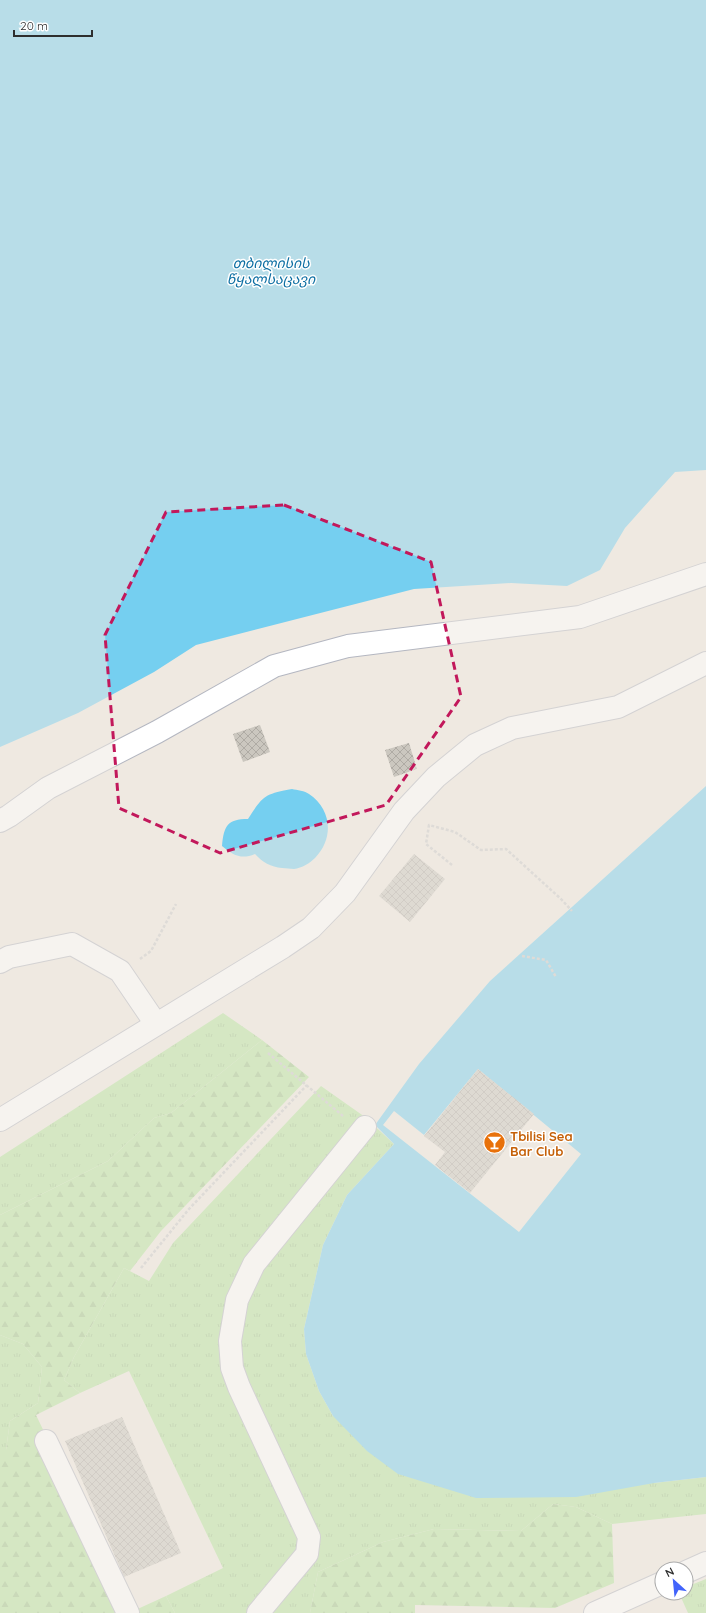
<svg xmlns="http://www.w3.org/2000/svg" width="706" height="1613" viewBox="0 0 706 1613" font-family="Quicksand,'Noto Sans Georgian',sans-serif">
<defs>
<pattern id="grass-tufts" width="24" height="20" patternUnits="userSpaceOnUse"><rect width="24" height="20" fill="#b6e59e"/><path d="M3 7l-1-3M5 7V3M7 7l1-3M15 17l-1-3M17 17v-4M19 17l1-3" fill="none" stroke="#9dc588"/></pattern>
<pattern id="forest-firs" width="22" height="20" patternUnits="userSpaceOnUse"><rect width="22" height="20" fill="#b6e59e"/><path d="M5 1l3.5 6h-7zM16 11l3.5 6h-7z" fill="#9dc588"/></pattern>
<pattern id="building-cross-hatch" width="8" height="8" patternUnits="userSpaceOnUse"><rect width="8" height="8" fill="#cbc7bf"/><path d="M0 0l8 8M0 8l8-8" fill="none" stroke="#afaba4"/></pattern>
</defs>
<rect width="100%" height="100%" fill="#efe9e1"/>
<g fill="url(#grass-tufts)">
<polygon points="223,1013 262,1040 171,1113 154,1118 108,1161 0,1215 0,1157"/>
<polygon points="321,1086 365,1117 394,1144 347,1195 323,1245 304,1329 306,1354 319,1391 333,1416 654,1483 706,1477 706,1514 612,1524 576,1507 553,1504 521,1531 434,1529 383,1542 318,1572 310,1613 175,1613 166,1596 223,1568 129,1371 80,1393 64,1380 74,1357 124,1268 149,1281 173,1243"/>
<polygon points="0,1335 23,1344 42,1367 38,1403 10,1421 6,1450 0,1450"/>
<polygon points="706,1579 706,1613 688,1613 679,1593 686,1593 686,1587"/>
</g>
<g fill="url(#forest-firs)">
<polygon points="262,1040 309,1077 161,1231 130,1271 124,1268 74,1357 64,1380 80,1393 36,1415 131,1612 166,1596 175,1613 0,1613 0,1450 6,1450 10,1421 38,1403 42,1367 23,1344 0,1335 0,1215 108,1161 154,1118 171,1113"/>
<polygon points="553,1504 576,1507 612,1524 614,1583 555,1608 415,1605 415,1613 310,1613 318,1572 383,1542 434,1529 521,1531"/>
</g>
<g fill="#75cff0">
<polygon points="0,0 706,0 706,470 675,472 625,528 600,570 567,586 511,583 414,589 196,645 154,672 78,713 0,747"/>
<polygon points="706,786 706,1477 654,1483 576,1497 476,1498 398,1474 367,1451 333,1416 319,1391 306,1354 304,1329 323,1245 347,1195 394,1144 375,1125 419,1064 490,981"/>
<path d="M292,789C297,790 305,791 309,794C332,809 334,839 315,858C310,863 302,868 294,869C290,869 286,868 282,868C271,867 262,862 255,854C241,860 233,855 222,846C224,826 227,819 248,819C263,796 264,794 292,789Z"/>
</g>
<polygon fill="#efe9e1" points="478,1069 581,1154 519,1232 383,1125 394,1111 424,1135"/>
<g fill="url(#building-cross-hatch)">
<polygon points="260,725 270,752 243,762 233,734"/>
<polygon points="409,743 417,769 394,777 385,750"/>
<polygon points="414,854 445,879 410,922 379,896"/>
<polygon points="478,1069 534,1114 470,1193 435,1165 445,1152 424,1136"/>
<polygon points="122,1417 181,1553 124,1577 65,1441"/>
</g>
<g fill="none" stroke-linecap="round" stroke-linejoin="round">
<defs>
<g id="minor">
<polyline points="0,821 9,816 48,788 157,732 274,666 348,646 580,617 706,574"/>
<polyline points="0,962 9,957 72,944 120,971 156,1024"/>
<polyline points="0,1120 283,947 311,928 345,893 404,811 436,777 475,745 512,728 618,707 706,663"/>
<polyline points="46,1441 128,1613"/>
<polyline points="686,1572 706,1563"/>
<polyline points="258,1613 307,1554 309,1537 239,1387 232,1368 230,1341 237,1300 254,1264 365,1127"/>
<polyline points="595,1613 662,1583"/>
</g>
</defs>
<use href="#minor" stroke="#b4b7c1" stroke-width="24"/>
<g stroke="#c9c9c9" stroke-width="2.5" stroke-dasharray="3 2" stroke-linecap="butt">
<polyline points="452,865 426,844 429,825 455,832 481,850 506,849 561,899 572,911"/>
<polyline points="522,956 546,960 556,977"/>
<polyline points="140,959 151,951 176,904"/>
<polyline points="268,1053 343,1116"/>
<polyline points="141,1268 189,1209 307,1085"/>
</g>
<use href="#minor" stroke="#fff" stroke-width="22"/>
</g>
<path d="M0 0H706V1613H0ZM284,505L431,562L461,697L386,805L220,853L119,808L105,635L166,512Z" fill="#efe9e1" fill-opacity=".55" fill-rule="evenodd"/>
<path fill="none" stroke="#c2185b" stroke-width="3" stroke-dasharray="8 5" stroke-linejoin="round" d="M284,505L431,562L461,697L386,805L220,853L119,808L105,635L166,512Z"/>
<defs>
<symbol id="bar-disc" viewBox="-11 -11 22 22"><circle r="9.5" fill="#e8710a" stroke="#fff"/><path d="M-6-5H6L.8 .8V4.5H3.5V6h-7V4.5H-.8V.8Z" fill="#fff"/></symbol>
</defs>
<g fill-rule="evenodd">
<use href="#bar-disc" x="482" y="1130" width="25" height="25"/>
</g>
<g text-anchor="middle" stroke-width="3" stroke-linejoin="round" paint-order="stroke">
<g font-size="13" font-weight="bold" fill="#c56008" stroke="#fff" text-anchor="start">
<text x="510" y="1141">Tbilisi Sea<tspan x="510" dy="15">Bar Club</tspan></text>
</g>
<g font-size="14" font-style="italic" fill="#0d6fa3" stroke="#fff">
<text x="271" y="268">თბილისის<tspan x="271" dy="16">წყალსაცავი</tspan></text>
</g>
</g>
<g transform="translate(674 1581) rotate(333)"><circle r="19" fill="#ffffff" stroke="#ababab"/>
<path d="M0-3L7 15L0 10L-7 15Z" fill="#4264fb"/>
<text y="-6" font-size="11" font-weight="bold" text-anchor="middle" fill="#2e2e2e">N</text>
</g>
<path d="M14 30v6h78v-6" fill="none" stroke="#2e2e2e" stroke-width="2"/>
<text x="20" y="30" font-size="12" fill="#2e2e2e" stroke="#ffffff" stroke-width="3" paint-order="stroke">20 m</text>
</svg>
